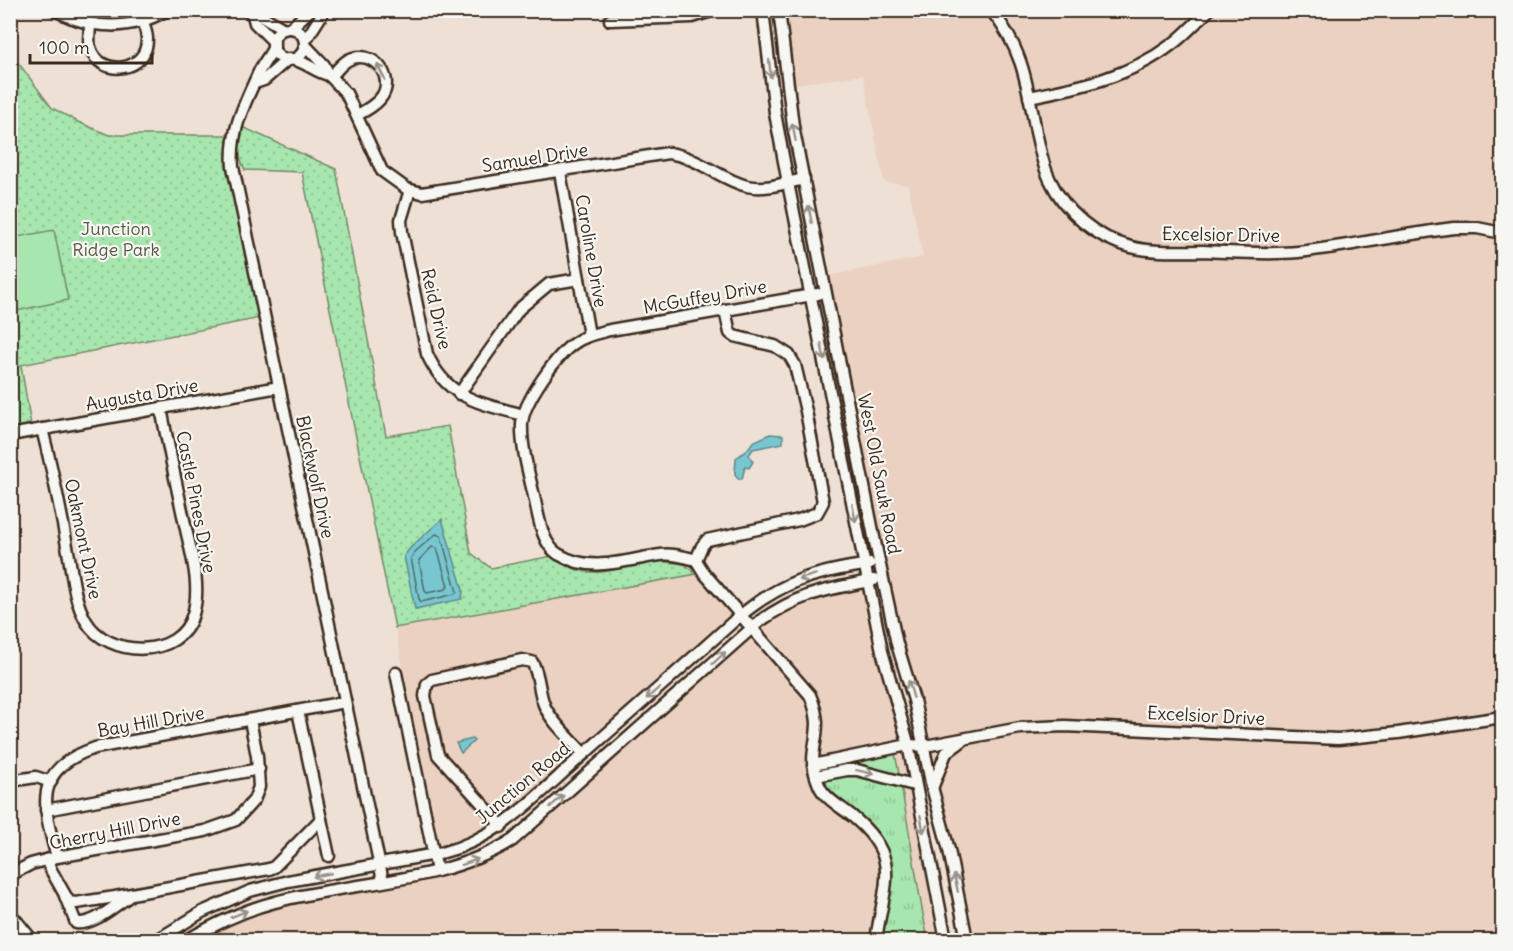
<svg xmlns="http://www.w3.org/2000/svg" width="1513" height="951" viewBox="0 0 1513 951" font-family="Delius,sans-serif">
<defs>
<pattern id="grass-tufts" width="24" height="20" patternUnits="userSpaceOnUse" patternTransform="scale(1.5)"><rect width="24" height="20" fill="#a7e6ae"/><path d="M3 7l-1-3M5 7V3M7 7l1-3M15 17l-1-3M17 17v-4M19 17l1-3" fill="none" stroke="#91c595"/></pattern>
<pattern id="park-dots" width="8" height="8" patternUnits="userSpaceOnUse" patternTransform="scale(1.5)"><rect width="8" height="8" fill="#a7e6ae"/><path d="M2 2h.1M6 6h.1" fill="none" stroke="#91c595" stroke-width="1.8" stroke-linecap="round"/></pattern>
</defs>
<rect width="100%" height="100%" fill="#efe0d5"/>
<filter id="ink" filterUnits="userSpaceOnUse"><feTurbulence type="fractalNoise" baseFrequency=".0167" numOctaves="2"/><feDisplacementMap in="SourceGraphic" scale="12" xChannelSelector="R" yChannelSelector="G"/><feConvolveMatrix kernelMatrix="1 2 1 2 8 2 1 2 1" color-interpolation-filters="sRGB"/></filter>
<g filter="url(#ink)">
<g fill="#ead1c1">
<polygon points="779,11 1502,11 1502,935 1454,940 967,940 823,277 923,257 908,185 884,182 863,75 788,85"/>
<polygon points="704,573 742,615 501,827 441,853 395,628"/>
<polygon points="868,582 896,696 945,939 940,940 187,940 234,916 451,868 496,850 776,609"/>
<polygon points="10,913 32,940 11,940"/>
</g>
<path fill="url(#grass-tufts)" stroke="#718866" stroke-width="1.5" d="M894,748C907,812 915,877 928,940H876L883,852L823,791L830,773L828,762Z"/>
<g fill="url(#park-dots)" stroke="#718866" stroke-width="1.5">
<polygon points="10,57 20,65 52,108 78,122 109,135 233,135 231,151 265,317 21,365 32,431 10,435"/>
<path d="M240,126L336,169L386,436L448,426L471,553L491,568L552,556L577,570L589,572H601L658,561L684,564L697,574L395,628L302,172L245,170C237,154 238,143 240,126Z"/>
</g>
<polygon fill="#a7e6ae" stroke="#718866" stroke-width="1.5" points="54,230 68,300 11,312 11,238"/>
<g fill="#77c7d1" stroke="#5f8889" stroke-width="1.5">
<polygon points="770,434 783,435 783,443 753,449 749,455 753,462 749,468 745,467 742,479 738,479 735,474 736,458 746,451 753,442"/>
<polygon points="442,519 463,590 462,599 415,609 404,556 411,547"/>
<polygon points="472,739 474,741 461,753 456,743"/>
</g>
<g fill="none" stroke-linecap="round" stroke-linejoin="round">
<g stroke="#536966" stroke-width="1.5">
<polygon points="436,534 441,536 457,592 455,594 421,602 419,599 411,558 416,551"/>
<polygon points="432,547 437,548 448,586 446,589 427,593 425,591 419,560"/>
</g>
<defs>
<g id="minor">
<path d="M55,10C91,30 131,31 167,10"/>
<polyline points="247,10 253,15 262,16 284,29"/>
<polyline points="763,10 775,113 788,183 882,651 907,739 946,940"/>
<polyline points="779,10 793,126 876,547 897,644 914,700 932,787 949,850 967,940"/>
<path d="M991,10C1023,49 1027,84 1036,132C1040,148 1042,164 1050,180C1065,212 1096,238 1131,247C1154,253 1179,251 1203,251C1234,252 1267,255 1298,252C1351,246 1403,234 1455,228H1477L1502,233"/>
<polyline points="253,15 255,23 274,42"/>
<polyline points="610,20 692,17 715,10"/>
<path d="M90,24C90,32 88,40 90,47C99,79 148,72 147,39C147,33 144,27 143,21"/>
<polyline points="291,28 310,10"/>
<circle cx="289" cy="44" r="16"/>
<polyline points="305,41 321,16 322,10"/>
<path d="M305,45L324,65L329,75L346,93L382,171L407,189L422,193L668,153C699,157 719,179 747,186C765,190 786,183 804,179"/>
<path d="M274,46C270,56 262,64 258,74C244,105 230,131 233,167L383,881"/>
<path d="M291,59C305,61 315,72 329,75"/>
<path d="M331,77C336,71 341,64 348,60C372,47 398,78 380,99C374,106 365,111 357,115"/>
<polyline points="255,83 264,80 288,59"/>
<path d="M1029,97C1080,87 1129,77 1171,45C1185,35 1196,22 1209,10"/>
<polyline points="560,172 589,335"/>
<path d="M410,190L401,220L402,232L427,354C447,399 480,403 523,415"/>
<path d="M725,310L730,333L734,336L775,346L789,355L795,365L806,411L823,502L817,513L799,520L707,540L702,546L696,560L704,573L810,695C814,704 816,712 817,722C817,748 807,757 819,785C824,798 841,807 852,816C903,858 884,883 876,940"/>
<polyline points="459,394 519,309 549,284 579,279"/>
<path d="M42,429C52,468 60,507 67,546C72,570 73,599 86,621C107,658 181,660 193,614C202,584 190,550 184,520C176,483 168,445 161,408"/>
<polyline points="10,435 279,387"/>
<path d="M696,560C685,557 671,553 660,555C624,560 592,574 558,554C542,544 539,518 535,501C530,477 521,449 522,424C523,402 558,353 576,342C586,335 598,333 610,330L818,294"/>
<polyline points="396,673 437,871"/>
<polyline points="813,765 908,745 925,746 1020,728 1065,726 1338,739 1398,733 1502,717"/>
<polyline points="816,776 847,770 857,770 914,785"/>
<polyline points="10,781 36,777 51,782"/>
<polyline points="933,786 946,753 962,741"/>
<polyline points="46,810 259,769"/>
<polyline points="321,819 329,856"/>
<path d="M501,827L496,819L438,755L425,696L427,684L432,680L522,660L532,662C540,675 538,692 545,707C553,724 571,739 584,754"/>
<path d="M57,857C42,804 33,769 95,748L345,702"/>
<polyline points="47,860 51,870 69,902 76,903 115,897 269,869 274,867 321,819 298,711"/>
<polyline points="10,875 31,864 57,857 205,831 236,820 254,800 259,787 257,756 250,720"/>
<path d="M65,896L76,923C94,925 113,907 128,897"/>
<polyline points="10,913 32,940"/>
<path d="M157,940L202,912L250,891L288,881L441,853C501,838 540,792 585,753C635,709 685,665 735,620C779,582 814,572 870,564"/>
<path d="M187,940C215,924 244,910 275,902C354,881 442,884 513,840L760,621C802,592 826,590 874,580"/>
</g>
</defs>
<use href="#minor" stroke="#3b2a1e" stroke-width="15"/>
<use href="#minor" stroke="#f6f6f2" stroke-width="10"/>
</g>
<defs><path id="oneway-shaft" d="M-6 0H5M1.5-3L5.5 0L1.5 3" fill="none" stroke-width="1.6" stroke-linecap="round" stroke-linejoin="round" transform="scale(1.5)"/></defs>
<g stroke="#989088">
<use href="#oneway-shaft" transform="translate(770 69) rotate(84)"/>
<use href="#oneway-shaft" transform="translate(381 72) rotate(-116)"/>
<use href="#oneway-shaft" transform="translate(794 132) rotate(-100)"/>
<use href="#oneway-shaft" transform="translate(810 214) rotate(-101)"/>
<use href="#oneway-shaft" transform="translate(823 352) rotate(79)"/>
<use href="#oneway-shaft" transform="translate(854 513) rotate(79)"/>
<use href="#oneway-shaft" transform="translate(807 577) rotate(163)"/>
<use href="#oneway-shaft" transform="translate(719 658) rotate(-42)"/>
<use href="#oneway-shaft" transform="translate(911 689) rotate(-105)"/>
<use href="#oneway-shaft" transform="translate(653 693) rotate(139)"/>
<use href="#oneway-shaft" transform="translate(865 772) rotate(12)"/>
<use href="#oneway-shaft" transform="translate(557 801) rotate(-41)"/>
<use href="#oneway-shaft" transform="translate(922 824) rotate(79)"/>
<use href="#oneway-shaft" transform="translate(470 862) rotate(-20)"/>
<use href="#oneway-shaft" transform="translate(322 875) rotate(169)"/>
<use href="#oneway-shaft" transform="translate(956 883) rotate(-102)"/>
<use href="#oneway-shaft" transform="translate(239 914) rotate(-22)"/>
</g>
</g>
<g text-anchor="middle" stroke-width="4.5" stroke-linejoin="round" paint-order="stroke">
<g font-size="18" fill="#3b2a1e" stroke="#f6f6f2">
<text transform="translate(535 158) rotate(-9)" y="6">Samuel Drive</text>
<text transform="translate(1221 235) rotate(1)" y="6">Excelsior Drive</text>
<text transform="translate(591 251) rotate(80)" y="6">Caroline Drive</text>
<text transform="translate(705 297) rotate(-10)" y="6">McGuffey Drive</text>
<text transform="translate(436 309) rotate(77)" y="6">Reid Drive</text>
<text transform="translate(142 395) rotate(-10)" y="6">Augusta Drive</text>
<text transform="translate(879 474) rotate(79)" y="6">West Old Sauk Road</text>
<text transform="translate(315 477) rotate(78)" y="6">Blackwolf Drive</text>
<text transform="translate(196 502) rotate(79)" y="6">Castle Pines Drive</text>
<text transform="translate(83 539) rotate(78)" y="6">Oakmont Drive</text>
<text transform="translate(1206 716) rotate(3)" y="6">Excelsior Drive</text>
<text transform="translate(151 722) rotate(-10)" y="6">Bay Hill Drive</text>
<text transform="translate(523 783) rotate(-40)" y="6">Junction Road</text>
<text transform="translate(115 831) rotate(-11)" y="6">Cherry Hill Drive</text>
</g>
<g font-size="18" fill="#565942" stroke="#f6f6f2">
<text x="116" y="235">Junction<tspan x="116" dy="21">Ridge Park</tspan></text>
</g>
</g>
<rect width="1513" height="951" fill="none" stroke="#f6f6f2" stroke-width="36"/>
<rect x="18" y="18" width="1477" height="915" fill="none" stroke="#3b2a1e" stroke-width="2" filter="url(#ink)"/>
<path d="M30 54v9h122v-9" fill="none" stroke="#3b2a1e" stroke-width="3"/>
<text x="39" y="54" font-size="18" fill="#3b2a1e" stroke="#f6f6f2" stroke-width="4.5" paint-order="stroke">100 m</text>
</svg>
